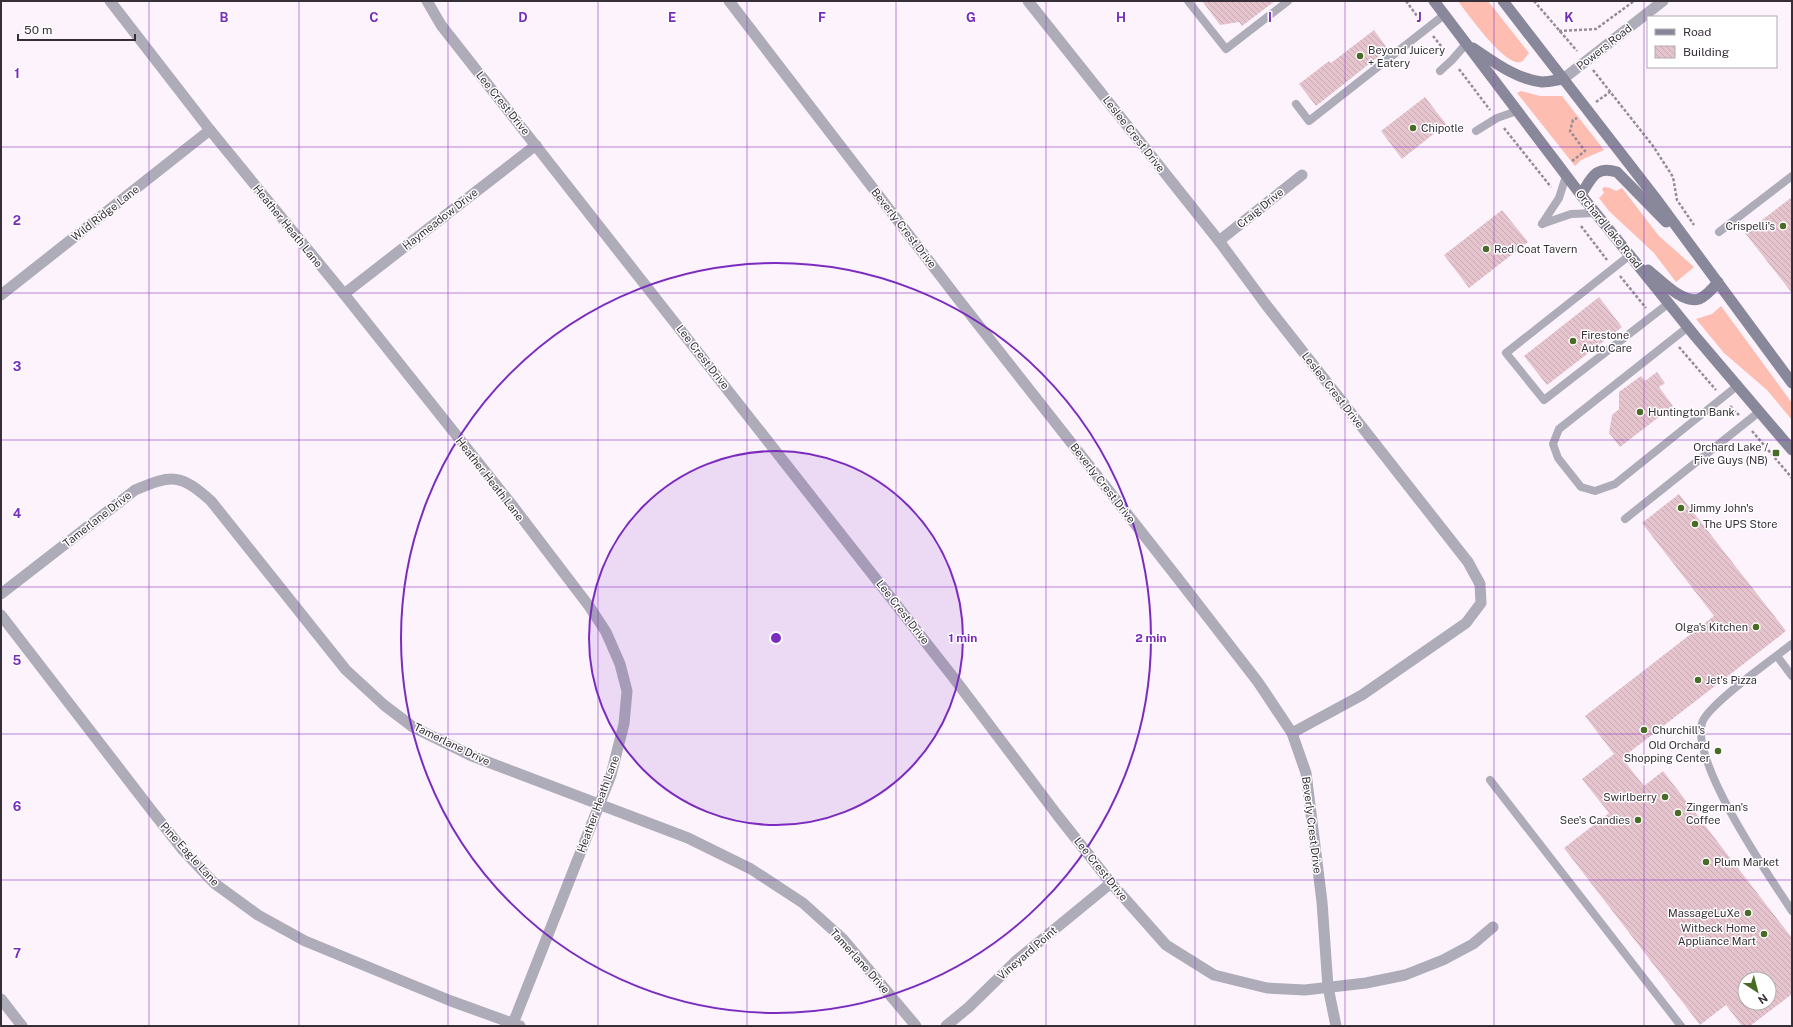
<svg xmlns="http://www.w3.org/2000/svg" width="1793" height="1027" viewBox="0 0 1793 1027" font-family="'Public Sans',sans-serif">
<defs>
<pattern id="building-back-hatch" width="6" height="6" patternUnits="userSpaceOnUse"><rect width="6" height="6" fill="#e6c4ce"/><path d="M-1 5l2 2M0 0l6 6M5-1l2 2" fill="none" stroke="#c6a9b2"/></pattern>
</defs>
<rect width="100%" height="100%" fill="#fcf3fd"/>
<g fill="#febdb1">
<path d="M1458,1H1488L1529,53C1526,56 1524,61 1521,62C1505,67 1467,13 1458,1Z"/>
<polygon points="1521,91 1540,96 1562,96 1604,150 1581,160 1575,166 1517,93"/>
<polygon points="1604,187 1610,188 1616,191 1622,188 1659,236 1694,267 1676,282 1654,253 1609,211 1599,198 1604,193 1602,189"/>
<polygon points="1721,306 1792,403 1792,420 1767,390 1724,353 1696,319 1712,314"/>
</g>
<g fill="url(#building-back-hatch)" fill-rule="evenodd">
<polygon points="1202,1 1275,1 1242,26 1239,22 1220,25"/>
<polygon points="1374,30 1388,49 1316,106 1299,84 1329,61 1331,63"/>
<polygon points="1425,97 1446,124 1402,159 1381,131"/>
<polygon points="1792,197 1792,293 1745,233"/>
<polygon points="1502,210 1528,242 1469,288 1444,255"/>
<polygon points="1599,297 1622,327 1547,385 1524,356"/>
<polygon points="1657,372 1665,383 1659,387 1673,406 1620,447 1609,433 1612,415 1619,409 1619,392 1641,376 1645,381"/>
<path d="M1679,494L1786,631L1622,758L1644,786L1663,771L1792,938V994L1750,1026H1742L1726,1005L1700,1025L1564,848L1609,813L1582,779L1614,754L1585,716L1714,616L1642,523ZM1745,979H1769V1003H1745Z"/>
</g>
<g fill="none" stroke-linecap="round" stroke-linejoin="round">
<g stroke="#958c96" stroke-width="2.5" stroke-dasharray="3 2" stroke-linecap="butt">
<polyline points="1406,1 1420,20"/>
<polyline points="1534,1 1577,51"/>
<polyline points="1559,31 1596,29 1634,1"/>
<polyline points="1433,36 1445,51"/>
<polyline points="1459,69 1490,110"/>
<polyline points="1593,70 1653,146 1673,177 1677,200 1694,225"/>
<polyline points="1596,102 1610,92"/>
<polyline points="1504,128 1551,187"/>
<polyline points="1572,161 1585,151 1570,131 1573,120 1577,118"/>
<polyline points="1581,226 1607,260"/>
<polyline points="1620,276 1646,308"/>
<polyline points="1679,347 1716,390"/>
<polyline points="1730,406 1739,415"/>
<polyline points="1752,431 1792,478"/>
</g>
<g stroke="#adacb8" stroke-width="8">
<polyline points="1188,1 1226,49 1288,1"/>
<polyline points="1440,71 1452,60 1466,44"/>
<polyline points="1296,104 1309,121 1444,15"/>
<polyline points="1476,131 1497,118 1517,111"/>
<polyline points="1542,224 1571,214 1595,213"/>
<polyline points="1542,224 1559,198 1566,176"/>
<polyline points="1719,232 1792,176"/>
<polyline points="1630,255 1506,353 1544,400 1669,303"/>
<polyline points="1688,327 1559,429 1553,444 1558,458 1581,487 1595,491 1615,484 1737,386"/>
<polyline points="1625,519 1759,412"/>
<path d="M1792,644C1774,658 1707,705 1702,723C1691,763 1769,876 1792,911"/>
<polyline points="1777,656 1792,676"/>
<polyline points="1490,780 1681,1026"/>
</g>
<g stroke="#adacb8" stroke-width="11">
<polyline points="110,1 210,130 344,294 512,505 589,606 606,632 620,664 627,691 624,724 611,775 512,1026"/>
<polyline points="427,1 441,25 953,677 1058,816 1111,883 1166,945 1214,975 1267,988 1305,990 1366,983 1405,975 1443,960 1473,944 1493,927"/>
<polyline points="729,1 962,304 1176,576 1258,682 1292,733 1306,773 1322,902 1328,987 1336,1026"/>
<polyline points="1028,1 1219,241 1267,306 1468,562 1480,584 1481,603 1466,623 1362,695 1292,733"/>
<polyline points="1563,79 1663,1"/>
<polyline points="1219,241 1302,175"/>
<polyline points="344,294 536,145"/>
<polyline points="1,295 210,130"/>
<path d="M1,594L135,490C172,474 181,474 211,501L346,670L384,705L413,727L472,756L688,838L751,869L803,903L843,939L916,1026"/>
<polyline points="1,615 152,811 183,850 214,883 258,915 305,941 451,1001 520,1026"/>
<polyline points="1,999 22,1026"/>
<polyline points="946,1026 969,1007 1017,960 1111,883"/>
</g>
<g stroke="#89889a" stroke-width="11">
<polyline points="1434,1 1581,195 1695,336 1792,450"/>
<polyline points="1503,1 1654,196 1792,383"/>
<path d="M1473,48C1494,62 1516,79 1542,82C1549,82 1557,80 1563,79"/>
<path d="M1581,195C1591,179 1595,165 1617,172L1666,222"/>
<path d="M1648,270C1661,280 1682,304 1699,299C1707,296 1713,288 1718,282"/>
</g>
</g>
<path fill="none" stroke="#7b2cbf" stroke-width="1" stroke-opacity="0.55" d="M149,1V1026M299,1V1026M448,1V1026M598,1V1026M747,1V1026M896,1V1026M1046,1V1026M1195,1V1026M1345,1V1026M1494,1V1026M1644,1V1026M1,147H1792M1,293H1792M1,440H1792M1,587H1792M1,734H1792M1,880H1792"/>
<circle cx="776" cy="638" r="187" fill="#7b2cbf" fill-opacity=".12"/>
<g fill="none" stroke="#7b2cbf" stroke-width="2">
<circle cx="776" cy="638" r="187"/>
<circle cx="776" cy="638" r="375"/>
</g>
<g fill="#486c25" stroke="#fff" stroke-width="1.5">
<circle cx="1360" cy="56" r="4"/>
<circle cx="1413" cy="128" r="4"/>
<circle cx="1783" cy="226" r="4"/>
<circle cx="1486" cy="249" r="4"/>
<circle cx="1573" cy="341" r="4"/>
<circle cx="1640" cy="412" r="4"/>
<rect x="1772" y="449" width="8" height="8" rx="2"/>
<circle cx="1681" cy="508" r="4"/>
<circle cx="1695" cy="524" r="4"/>
<circle cx="1756" cy="627" r="4"/>
<circle cx="1698" cy="680" r="4"/>
<circle cx="1644" cy="730" r="4"/>
<circle cx="1718" cy="751" r="4"/>
<circle cx="1665" cy="797" r="4"/>
<circle cx="1678" cy="813" r="4"/>
<circle cx="1638" cy="820" r="4"/>
<circle cx="1706" cy="862" r="4"/>
<circle cx="1748" cy="913" r="4"/>
<circle cx="1764" cy="934" r="4"/>
</g>
<g text-anchor="middle" stroke-width="3" stroke-linejoin="round" paint-order="stroke">
<g font-size="11" fill="#372f38" stroke="#fff">
<text transform="translate(1604 47) rotate(-38)" y="4">Powers Road</text>
<text transform="translate(503 103) rotate(51)" y="4">Lee Crest Drive</text>
<text transform="translate(1134 134) rotate(52)" y="4">Leslee Crest Drive</text>
<text transform="translate(1260 208) rotate(-39)" y="4">Craig Drive</text>
<text transform="translate(105 213) rotate(-38)" y="4">Wild Ridge Lane</text>
<text transform="translate(440 219) rotate(-38)" y="4">Haymeadow Drive</text>
<text transform="translate(288 226) rotate(51)" y="4">Heather Heath Lane</text>
<text transform="translate(904 228) rotate(52)" y="4">Beverly Crest Drive</text>
<text transform="translate(1609 229) rotate(51)" y="4">Orchard Lake Road</text>
<text transform="translate(703 357) rotate(52)" y="4">Lee Crest Drive</text>
<text transform="translate(1333 390) rotate(52)" y="4">Leslee Crest Drive</text>
<text transform="translate(490 479) rotate(52)" y="4">Heather Heath Lane</text>
<text transform="translate(1103 483) rotate(52)" y="4">Beverly Crest Drive</text>
<text transform="translate(97 519) rotate(-38)" y="4">Tamerlane Drive</text>
<text transform="translate(903 612) rotate(52)" y="4">Lee Crest Drive</text>
<text transform="translate(452 744) rotate(26)" y="4">Tamerlane Drive</text>
<text transform="translate(598 804) rotate(-70)" y="4">Heather Heath Lane</text>
<text transform="translate(1312 825) rotate(83)" y="4">Beverly Crest Drive</text>
<text transform="translate(190 854) rotate(48)" y="4">Pine Eagle Lane</text>
<text transform="translate(1101 869) rotate(51)" y="4">Lee Crest Drive</text>
<text transform="translate(1027 953) rotate(-41)" y="4">Vineyard Point</text>
<text transform="translate(860 961) rotate(48)" y="4">Tamerlane Drive</text>
</g>
<g font-size="11" fill="#372f38" stroke="#fff" text-anchor="start">
<text x="1368" y="54">Beyond Juicery<tspan x="1368" dy="13">+ Eatery</tspan></text>
<text x="1421" y="132">Chipotle</text>
<text x="1775" y="230" text-anchor="end">Crispelli's</text>
<text x="1494" y="253">Red Coat Tavern</text>
<text x="1581" y="339">Firestone<tspan x="1581" dy="13">Auto Care</tspan></text>
<text x="1648" y="416">Huntington Bank</text>
<text x="1768" y="451" text-anchor="end">Orchard Lake /<tspan x="1768" dy="13">Five Guys (NB)</tspan></text>
<text x="1689" y="512">Jimmy John's</text>
<text x="1703" y="528">The UPS Store</text>
<text x="1748" y="631" text-anchor="end">Olga's Kitchen</text>
<text x="1706" y="684">Jet's Pizza</text>
<text x="1652" y="734">Churchill's</text>
<text x="1710" y="749" text-anchor="end">Old Orchard<tspan x="1710" dy="13">Shopping Center</tspan></text>
<text x="1657" y="801" text-anchor="end">Swirlberry</text>
<text x="1686" y="811">Zingerman's<tspan x="1686" dy="13">Coffee</tspan></text>
<text x="1630" y="824" text-anchor="end">See's Candies</text>
<text x="1714" y="866">Plum Market</text>
<text x="1740" y="917" text-anchor="end">MassageLuXe</text>
<text x="1756" y="932" text-anchor="end">Witbeck Home<tspan x="1756" dy="13">Appliance Mart</tspan></text>
</g>
</g>
<g font-size="13" text-anchor="middle" font-weight="bold" fill="#7b2cbf" stroke="#fff" stroke-width="3" stroke-linejoin="round" paint-order="stroke">
<text x="224" y="22">B</text>
<text x="374" y="22">C</text>
<text x="523" y="22">D</text>
<text x="672" y="22">E</text>
<text x="822" y="22">F</text>
<text x="971" y="22">G</text>
<text x="1121" y="22">H</text>
<text x="1270" y="22">I</text>
<text x="1419" y="22">J</text>
<text x="1569" y="22">K</text>
<text x="17" y="78">1</text>
<text x="17" y="225">2</text>
<text x="17" y="371">3</text>
<text x="17" y="518">4</text>
<text x="17" y="665">5</text>
<text x="17" y="811">6</text>
<text x="17" y="958">7</text>
</g>
<circle cx="776" cy="638" r="6" fill="#7b2cbf" stroke="#fff" stroke-width="2"/>
<g font-size="12" text-anchor="middle" font-weight="bold" fill="#7b2cbf" stroke="#fff" stroke-width="3" stroke-linejoin="round" paint-order="stroke">
<text x="963" y="642">1 min</text>
<text x="1151" y="642">2 min</text>
</g>
<rect width="1793" height="1027" fill="none" stroke="#372f38" stroke-width="4"/>
<rect x="1647" y="16" width="130" height="52" fill="#ffffff" stroke="#afacaf"/>
<rect x="1655" y="29" width="20" height="6" fill="#89889a" stroke="#afacaf"/>
<text x="1683" y="36" font-size="12" fill="#372f38">Road</text>
<rect x="1655" y="46" width="20" height="12" fill="url(#building-back-hatch)" stroke="#afacaf"/>
<text x="1683" y="56" font-size="12" fill="#372f38">Building</text>
<g transform="translate(1757 991) rotate(144)"><circle r="19" fill="#ffffff" stroke="#afacaf"/>
<path d="M0-3L7 15L0 10L-7 15Z" fill="#486c25"/>
<text y="-6" font-size="11" font-weight="bold" text-anchor="middle" fill="#372f38">N</text>
</g>
<path d="M18 34v6h117v-6" fill="none" stroke="#372f38" stroke-width="2"/>
<text x="24" y="34" font-size="12" fill="#372f38" stroke="#ffffff" stroke-width="3" paint-order="stroke">50 m</text>
</svg>
